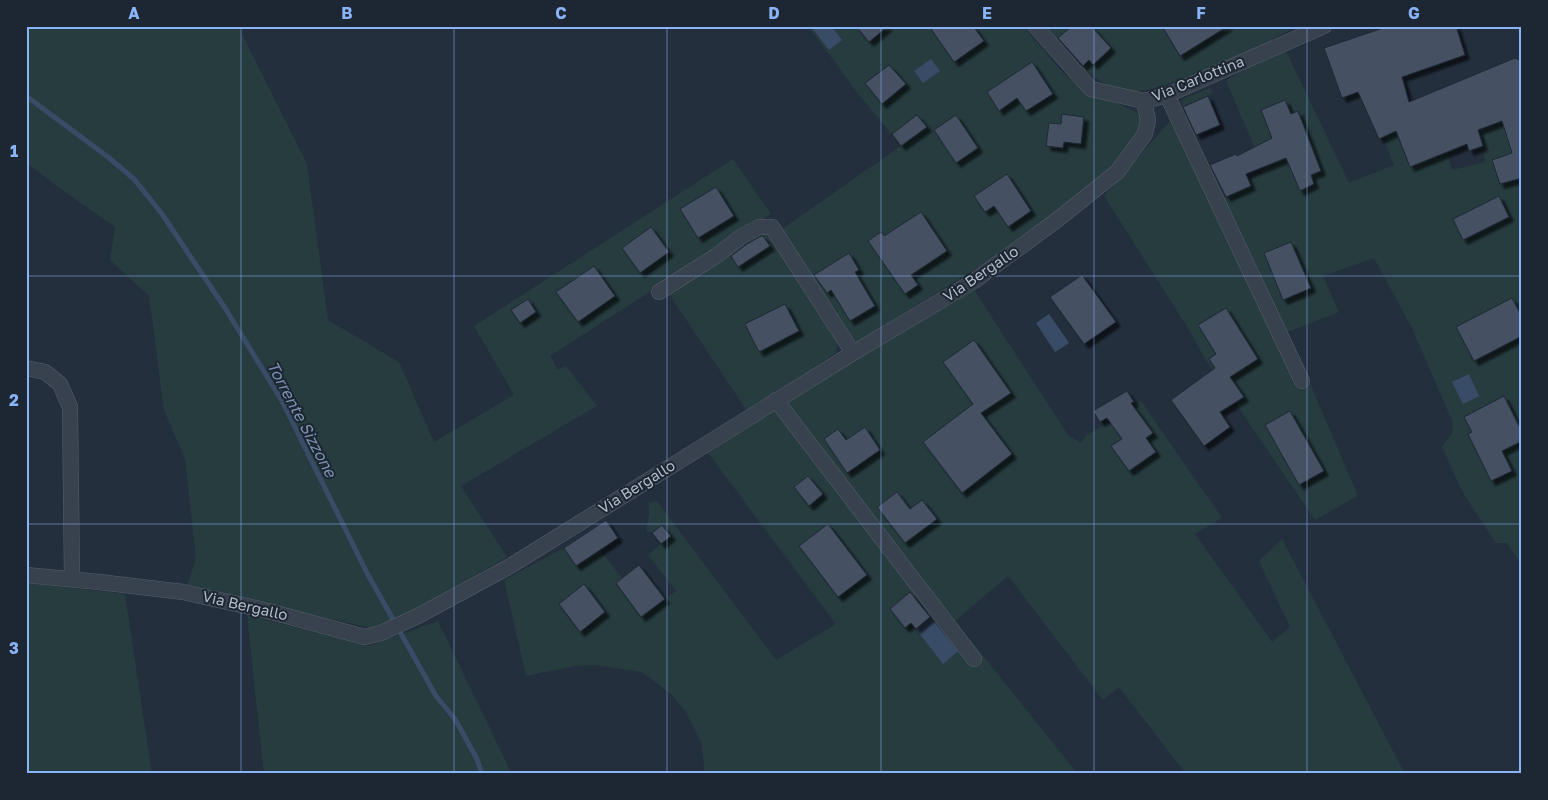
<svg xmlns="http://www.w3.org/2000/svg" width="1548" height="800" viewBox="0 0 1548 800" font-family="'Golos Text',sans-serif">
<defs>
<filter id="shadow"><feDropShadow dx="4.5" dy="4.5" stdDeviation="1" flood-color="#0009"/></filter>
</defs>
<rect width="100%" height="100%" fill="#242f3e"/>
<g fill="#263c3f">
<polygon points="26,26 238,26 307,164 328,320 399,362 434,442 514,395 474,326 733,159 771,214 550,356 558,370 566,366 597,406 461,486 507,557 408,614 372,628 187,587 196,558 185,459 164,410 149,296 110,260 115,227 55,185 26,162"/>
<polygon points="808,26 1023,26 1064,74 1089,91 1136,112 1140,117 1140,129 1116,167 995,257 854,344 825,303 782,229 901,146 856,91"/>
<polygon points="1046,26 1072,26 1057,40"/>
<path d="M1091,26H1299C1264,42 1155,100 1121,91C1108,88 1092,75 1081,68L1089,60L1093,64L1111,48Z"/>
<polygon points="1286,51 1349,183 1394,165 1383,137 1396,131 1410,167 1447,152 1452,170 1485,162 1483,146 1478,130 1502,121 1512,153 1500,184 1522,178 1522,566 1507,543 1496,543 1463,493 1442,447 1452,433 1453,423 1412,328 1374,258 1323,276 1339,312 1288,332 1358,496 1315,520 1204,357 1191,333 1104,196 1172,119 1246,270 1259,270 1223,198 1251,186 1248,180 1265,171 1226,81 1250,66"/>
<polygon points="1210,88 1213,93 1182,107 1183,99"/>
<polygon points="761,233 768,235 837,340 836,353 747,411 669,294"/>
<polygon points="973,288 1068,435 1081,443 1086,436 1141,401 1222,518 1195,534 1272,642 1290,627 1259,561 1282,539 1405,774 1186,774 1119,687 1103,700 1008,576 955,621 1078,774 705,774 701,742 686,712 672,695 642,672 594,665 575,666 526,676 504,580 564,548 577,566 600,550 622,578 616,584 641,616 676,591 648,555 661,544 652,533 646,531 649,514 649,503 657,501 776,660 836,624 708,453 787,402"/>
<polygon points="27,583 125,594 152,774 26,774"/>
<polygon points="247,615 369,646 438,621 508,766 510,774 264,774"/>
</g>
<g fill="#394c67">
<polygon points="816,26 831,26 842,40 829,50 813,29"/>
<polygon points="931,59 940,71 923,83 914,71"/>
<polygon points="1049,314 1069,343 1055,352 1036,323"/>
<polygon points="1469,374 1479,396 1463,404 1452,382"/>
<polygon points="930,617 958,651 943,664 916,629"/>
</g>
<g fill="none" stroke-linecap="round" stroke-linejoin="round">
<polyline stroke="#394c67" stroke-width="5" points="26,96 108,157 134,179 162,214 194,262 225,308 282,401 367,573 436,696 455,719 477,759 482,774"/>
</g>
<g fill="#455162" stroke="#1f2835" filter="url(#shadow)">
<polygon points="856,26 888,26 869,42"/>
<polygon points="929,26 973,26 984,41 954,62"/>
<polygon points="1072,26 1091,26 1111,48 1093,65 1089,60 1083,66 1058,38"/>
<polygon points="1162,26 1228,26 1180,56"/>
<polygon points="1389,26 1456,26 1465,55 1402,77 1409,102 1515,58 1522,61 1522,178 1500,184 1492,160 1512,153 1502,121 1478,130 1483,146 1469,151 1467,144 1410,167 1396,131 1379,139 1358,92 1342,98 1324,48"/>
<polygon points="1032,62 1053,94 1026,111 1017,98 999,111 987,92"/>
<polygon points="889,65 906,84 882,104 865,83"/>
<polygon points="1208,96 1220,125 1196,135 1183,107"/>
<polygon points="1285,100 1291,114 1298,111 1321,171 1311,175 1314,184 1300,191 1286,158 1246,174 1251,186 1226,197 1210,165 1236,154 1237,156 1272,138 1261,110"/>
<polygon points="1062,114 1084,117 1081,144 1064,142 1063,148 1046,146 1049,123 1061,124"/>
<polygon points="917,115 927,127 901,146 892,134"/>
<polygon points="956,115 978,148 956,163 934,130"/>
<polygon points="1007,174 1031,211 1008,227 994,206 985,212 974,196"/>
<polygon points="716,187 734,216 698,238 680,209"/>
<polygon points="1499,196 1509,217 1463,240 1453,219"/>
<polygon points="921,212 947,251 911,275 918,285 905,294 868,241 881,232 884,236"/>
<polygon points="651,227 669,252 640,273 622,248"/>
<polygon points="761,236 763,236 770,246 738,267 731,256 747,244"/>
<polygon points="1291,242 1311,288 1283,300 1264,253"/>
<polygon points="849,253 859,270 855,272 875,306 850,321 831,290 827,293 814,275"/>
<polygon points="594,266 615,296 578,322 556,292"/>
<polygon points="1082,275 1116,322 1084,344 1050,297"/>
<polygon points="1512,298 1522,317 1522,336 1474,361 1456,327"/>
<polygon points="528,299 536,312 520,323 511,310"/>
<polygon points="785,304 799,331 759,352 745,324"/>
<polygon points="1226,308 1258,359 1230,377 1244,397 1220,412 1230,427 1204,446 1171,400 1215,368 1209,359 1216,354 1198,325"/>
<polygon points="974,340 1011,393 981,413 1012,454 962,493 923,442 973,404 943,362"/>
<polygon points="1127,391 1134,402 1131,403 1153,433 1146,438 1156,452 1129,471 1111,446 1122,439 1107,418 1100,422 1093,411"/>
<polygon points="1504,396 1522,432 1522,441 1502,451 1512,471 1491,481 1468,434 1472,432 1464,417"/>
<polygon points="1290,411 1324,471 1299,485 1265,425"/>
<polygon points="865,427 880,450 847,473 824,439 838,429 846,440"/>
<polygon points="808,476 823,494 809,506 794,487"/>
<polygon points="897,492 910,509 922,500 937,519 905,543 877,507"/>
<polygon points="606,520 618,538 576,566 564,548"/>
<polygon points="828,524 867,575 838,597 799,546"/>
<polygon points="662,525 671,536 661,544 652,533"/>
<polygon points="639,565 665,599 641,617 616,583"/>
<polygon points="584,584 605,612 580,632 559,604"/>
<polygon points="910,592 930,617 916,629 911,623 905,628 890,609"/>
</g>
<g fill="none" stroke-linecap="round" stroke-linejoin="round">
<defs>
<g id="minor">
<polyline points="1035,26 1091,89 1144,101 1167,95 1324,26"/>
<polyline points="1167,95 1302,381"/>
<polyline points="659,292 716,256 742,236 759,227 772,227 853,353"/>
<polyline points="26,368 45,372 60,384 70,407 72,579"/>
<polyline points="776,400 974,659"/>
<polyline points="26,575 99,582 183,592 264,610 365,637 381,633 418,616 512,565 853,353 974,281 1057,220 1117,172 1145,134 1148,120 1144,101"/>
</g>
</defs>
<use href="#minor" stroke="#565f6c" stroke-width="16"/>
<use href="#minor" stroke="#38414e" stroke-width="15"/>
</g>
<path fill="none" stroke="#8ab4f8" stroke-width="1" stroke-opacity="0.55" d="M241,26V774M454,26V774M667,26V774M881,26V774M1094,26V774M1307,26V774M26,276H1522M26,524H1522"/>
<g text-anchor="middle" stroke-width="4" stroke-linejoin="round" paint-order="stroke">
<g font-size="15" fill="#b4bcc9" stroke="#1d2633">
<text transform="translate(1198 79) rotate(-22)" y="5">Via Carlottina</text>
<text transform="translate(981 274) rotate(-34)" y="5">Via Bergallo</text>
<text transform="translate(637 487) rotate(-32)" y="5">Via Bergallo</text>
<text transform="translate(245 606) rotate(13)" y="5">Via Bergallo</text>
</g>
<g font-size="16" font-style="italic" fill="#7c92b1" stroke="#1d2633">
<text transform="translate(302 419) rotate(62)" y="6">Torrente Sizzone</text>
</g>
</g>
<rect width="1548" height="800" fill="none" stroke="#1d2633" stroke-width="55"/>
<rect x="28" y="28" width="1492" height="744" fill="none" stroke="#8ab4f8" stroke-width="2"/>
<g font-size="16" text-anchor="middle" font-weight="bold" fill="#8ab4f8">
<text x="134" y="19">A</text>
<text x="347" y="19">B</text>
<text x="561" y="19">C</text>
<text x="774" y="19">D</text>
<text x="987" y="19">E</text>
<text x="1201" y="19">F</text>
<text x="1414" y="19">G</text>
<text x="14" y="157">1</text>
<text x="14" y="406">2</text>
<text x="14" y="654">3</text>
</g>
</svg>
